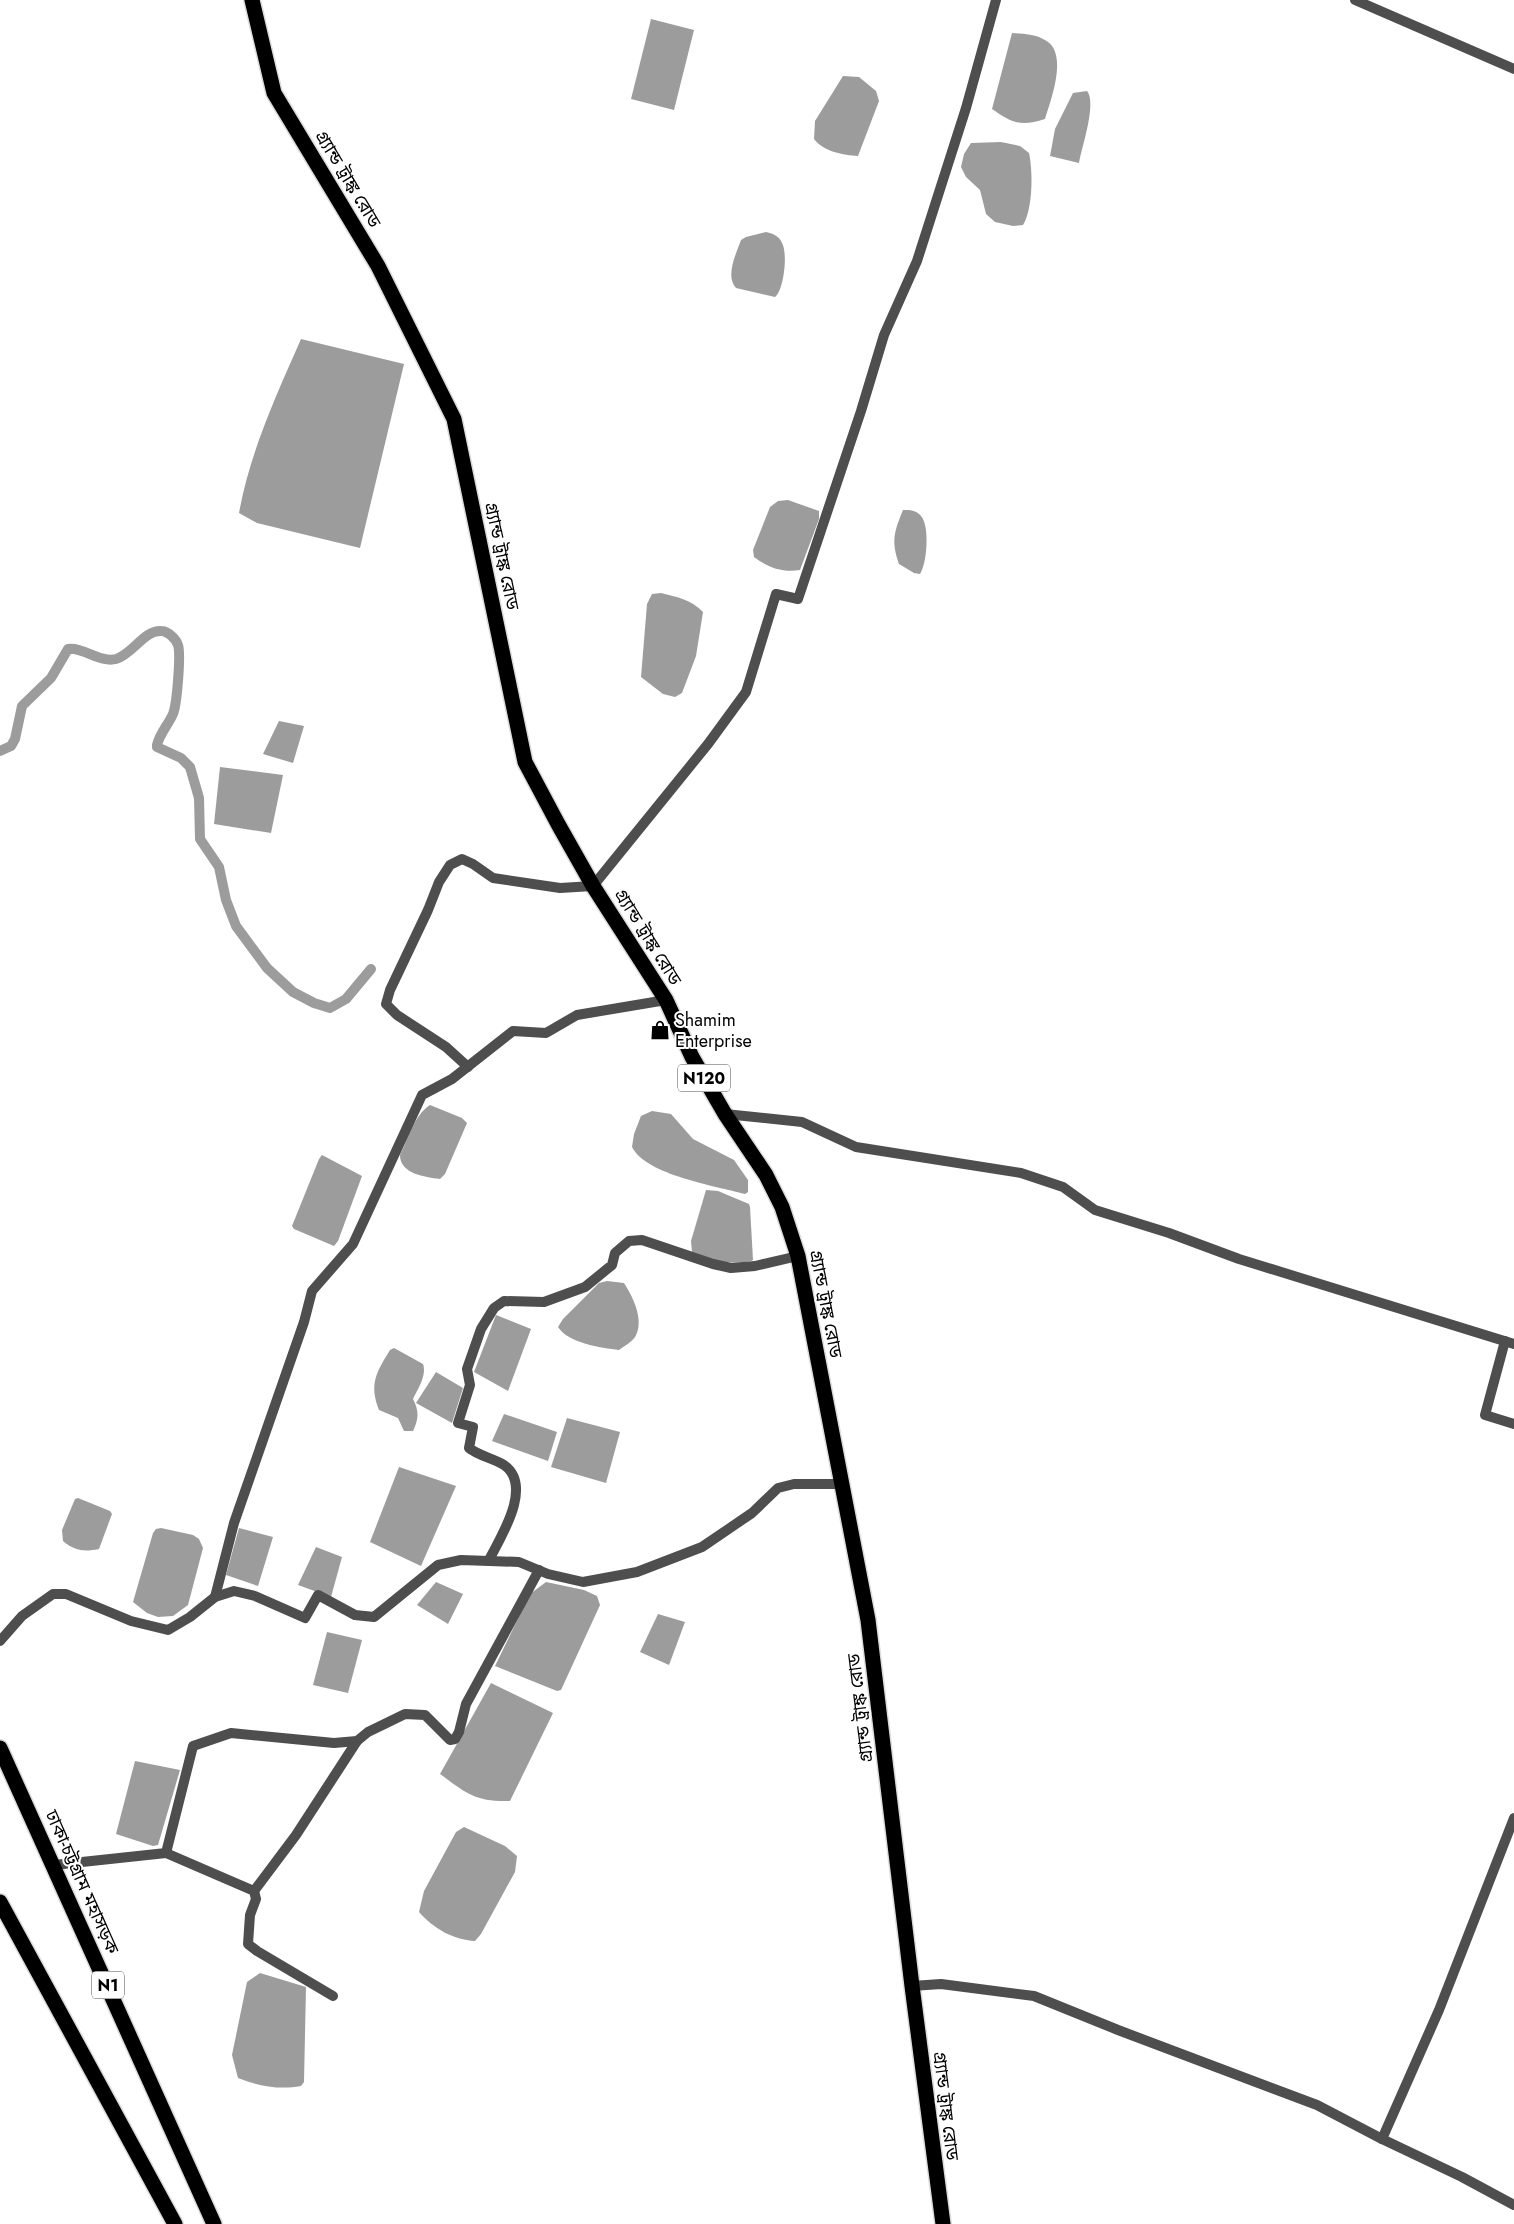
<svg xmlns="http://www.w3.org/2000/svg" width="1514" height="2224" viewBox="0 0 1514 2224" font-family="Jost,'Noto Sans Bengali',sans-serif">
<rect width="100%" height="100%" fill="#fff"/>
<g fill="#9c9c9c">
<polygon points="651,19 694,30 674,110 631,99"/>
<path d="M1012,33C1023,34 1034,34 1043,39C1070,50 1051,99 1045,119C1021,127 1012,123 992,109Z"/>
<path d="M843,76L859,77L876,91L879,101L858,156C843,155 824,152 814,139L815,121Z"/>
<path d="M1087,91C1097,103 1082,146 1079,163L1050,156L1055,129L1073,93Z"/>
<path d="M1001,142L1020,146L1029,153C1033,171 1033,209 1023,225L1013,226L995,222L986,214L980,190L966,177L961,167L964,154L971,143Z"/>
<path d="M766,232C774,234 779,236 782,243C788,253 784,290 775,297L736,288C725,276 736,254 741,240L746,237Z"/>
<path d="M301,339L404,364L360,548L257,523L239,513C250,452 276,396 301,339Z"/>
<path d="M788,500L819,511V519L800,570C783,573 767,567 754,557L753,550L770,507L778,501Z"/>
<path d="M903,510C910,510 916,510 921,516C930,526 927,564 920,574L914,573L899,564C891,541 894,532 903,510Z"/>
<path d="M661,593C677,597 692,600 703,612L696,656L682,693L675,697L663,694L641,677L647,604L652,594Z"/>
<polygon points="279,721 304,726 293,763 263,754"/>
<polygon points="220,767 283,775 271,833 214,824"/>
<path d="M430,1105L462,1118L467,1123L445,1174L440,1179C425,1177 400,1174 400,1155C408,1140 414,1115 430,1105Z"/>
<path d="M652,1111L671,1114L693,1139L734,1160L748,1180V1192L745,1194C716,1186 646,1175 632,1147L634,1134L641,1116Z"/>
<polygon points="322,1155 362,1176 338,1241 334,1246 294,1229 292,1226 319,1159"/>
<path d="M706,1190L718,1191L749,1204L750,1207L753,1260L751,1261C726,1265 715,1261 692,1252L691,1241Z"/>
<path d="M607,1281L624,1283C633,1297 645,1321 635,1337C632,1342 624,1346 619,1350C601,1348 568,1343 558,1327L563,1319L599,1283Z"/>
<polygon points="496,1315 531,1329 508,1391 474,1372"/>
<path d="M394,1348L423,1364C427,1375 418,1389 413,1399C419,1411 419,1418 413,1431H404L398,1418L379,1410C369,1384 376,1373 390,1350Z"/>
<polygon points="436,1372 463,1388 452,1423 416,1403"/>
<polygon points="504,1414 557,1432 548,1461 492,1441"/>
<polygon points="567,1418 620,1432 606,1483 551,1467"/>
<polygon points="399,1467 456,1486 421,1566 370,1542"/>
<path d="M78,1498L110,1511L112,1514L99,1549C84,1552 75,1551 63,1541L62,1530L75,1499Z"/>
<polygon points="161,1528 193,1535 199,1539 203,1548 188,1605 173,1616 158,1617 147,1613 133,1602 153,1533 156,1529"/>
<polygon points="239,1528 273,1537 258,1586 226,1575"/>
<polygon points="316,1547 342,1557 331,1597 298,1585"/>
<polygon points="436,1582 463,1594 448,1624 417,1605"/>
<polygon points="546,1582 584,1590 597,1596 600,1605 561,1690 557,1691 495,1666 530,1594"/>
<polygon points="658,1614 685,1622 669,1665 640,1652"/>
<polygon points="327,1632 362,1640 348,1693 313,1685"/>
<path d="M491,1683L553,1713L510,1801C475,1802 466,1793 440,1774Z"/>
<polygon points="135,1761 180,1770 158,1845 153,1846 116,1834"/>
<path d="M464,1827L505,1846L517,1856L515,1872L481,1934L475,1941C453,1940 433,1928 419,1912L424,1891L456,1832Z"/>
<path d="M260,1973L306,1987L304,2082L301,2086C279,2090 258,2086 238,2078L232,2055L247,1982Z"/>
</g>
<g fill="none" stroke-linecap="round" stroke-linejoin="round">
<path stroke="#9c9c9c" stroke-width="10" d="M0,751L11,746L15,739L22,706L51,678L68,649C83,647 100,663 116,659C133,654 144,630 161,631C168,631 176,639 178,645C181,654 177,704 173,714C168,725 160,733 157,745V747L181,758L190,767L199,798L200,839L219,867L226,900L236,926L267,968L293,992L314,1003L330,1008L346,999L371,969"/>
<defs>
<g id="highway">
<polyline points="252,0 274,93 378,266 454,419 525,762 558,824 593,886 666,1000 692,1057 725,1114 766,1175 782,1207 798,1256 868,1620 912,1986 943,2224"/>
<polyline points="0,1748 214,2224"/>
<polyline points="0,1902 175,2224"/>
</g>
</defs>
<use href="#highway" stroke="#dbdbdb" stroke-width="18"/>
<g stroke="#4e4e4e" stroke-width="10">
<polyline points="1355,0 1514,69"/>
<polyline points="468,1067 446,1047 397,1015 386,1004 390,990 428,910 439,882 450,865 462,859 473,864 493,878 560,888 593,886 708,744 746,692 776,594 798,599 861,411 884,335 917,261 966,108 996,0"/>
<polyline points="725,1114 802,1122 856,1147 1021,1173 1063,1187 1095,1210 1169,1233 1239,1259 1514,1344"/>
<polyline points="1505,1341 1485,1415 1514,1424"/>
<path d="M489,1560C500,1538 534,1486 504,1465C493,1458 479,1456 469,1448L473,1427L458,1423L470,1385L467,1369L481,1329L494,1308L504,1301L544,1302L585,1287L612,1265L615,1253L629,1241L642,1240L713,1264L731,1268L755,1266L798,1256"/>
<polyline points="215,1597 234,1523 304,1322 312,1291 353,1244 422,1095 452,1079 513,1031 546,1033 577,1015 666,1000"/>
<polyline points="0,1641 22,1616 53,1594 66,1594 131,1621 168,1630 190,1617 215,1597 234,1591 255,1596 305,1618 318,1595 355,1615 374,1617 438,1565 461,1560 519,1562 548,1574 583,1582 637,1572 702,1547 752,1513 778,1488 794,1484 842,1484"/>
<polyline points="1514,1818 1439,2010 1382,2139 1462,2177 1514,2205"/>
<polyline points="166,1853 254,1891 256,1899 250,1915 248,1944 257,1951 333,1996"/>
<polyline points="54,1865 166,1853 193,1746 231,1733 334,1743 357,1741 368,1732 405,1714 425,1715 450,1740 455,1739 459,1732 466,1704 539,1570"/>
<polyline points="254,1891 296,1835 357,1741"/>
<polyline points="912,1986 941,1984 1034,1996 1118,2030 1317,2105 1382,2139"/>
</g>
<use href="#highway" stroke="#000" stroke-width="15"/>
</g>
<defs>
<symbol id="shop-bare" viewBox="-9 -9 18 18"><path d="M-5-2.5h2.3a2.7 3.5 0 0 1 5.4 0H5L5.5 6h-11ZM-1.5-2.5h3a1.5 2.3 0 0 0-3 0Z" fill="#000" stroke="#fff" stroke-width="2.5" paint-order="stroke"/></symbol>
</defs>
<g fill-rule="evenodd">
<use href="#shop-bare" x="646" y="1016" width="28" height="28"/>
</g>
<g text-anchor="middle" stroke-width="4" stroke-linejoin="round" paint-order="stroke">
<g fill="#fff" stroke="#4c4c4c" stroke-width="1">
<rect x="678" y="1064.5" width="52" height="27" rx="4"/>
<rect x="92" y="1971.5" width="32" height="27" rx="4"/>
</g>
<g font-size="16" font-weight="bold" fill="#000">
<text x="704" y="1084">N120</text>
<text x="108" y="1991">N1</text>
</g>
<g font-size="18" fill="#000" stroke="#fff">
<text transform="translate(348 179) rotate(59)" y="6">গ্র্যান্ড ট্রাঙ্ক রোড</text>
<text transform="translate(502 556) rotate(78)" y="6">গ্র্যান্ড ট্রাঙ্ক রোড</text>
<text transform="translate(648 937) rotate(58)" y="6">গ্র্যান্ড ট্রাঙ্ক রোড</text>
<text transform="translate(826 1304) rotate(79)" y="6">গ্র্যান্ড ট্রাঙ্ক রোড</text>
<text transform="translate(860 1708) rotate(-97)" y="6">গ্র্যান্ড ট্রাঙ্ক রোড</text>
<text transform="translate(82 1882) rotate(66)" y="6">ঢাকা-চট্টগ্রাম মহাসড়ক</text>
<text transform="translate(946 2106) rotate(83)" y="6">গ্র্যান্ড ট্রাঙ্ক রোড</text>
</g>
<g font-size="18" fill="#000" stroke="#fff" text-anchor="start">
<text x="675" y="1026">Shamim<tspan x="675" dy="21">Enterprise</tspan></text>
</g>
</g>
</svg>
